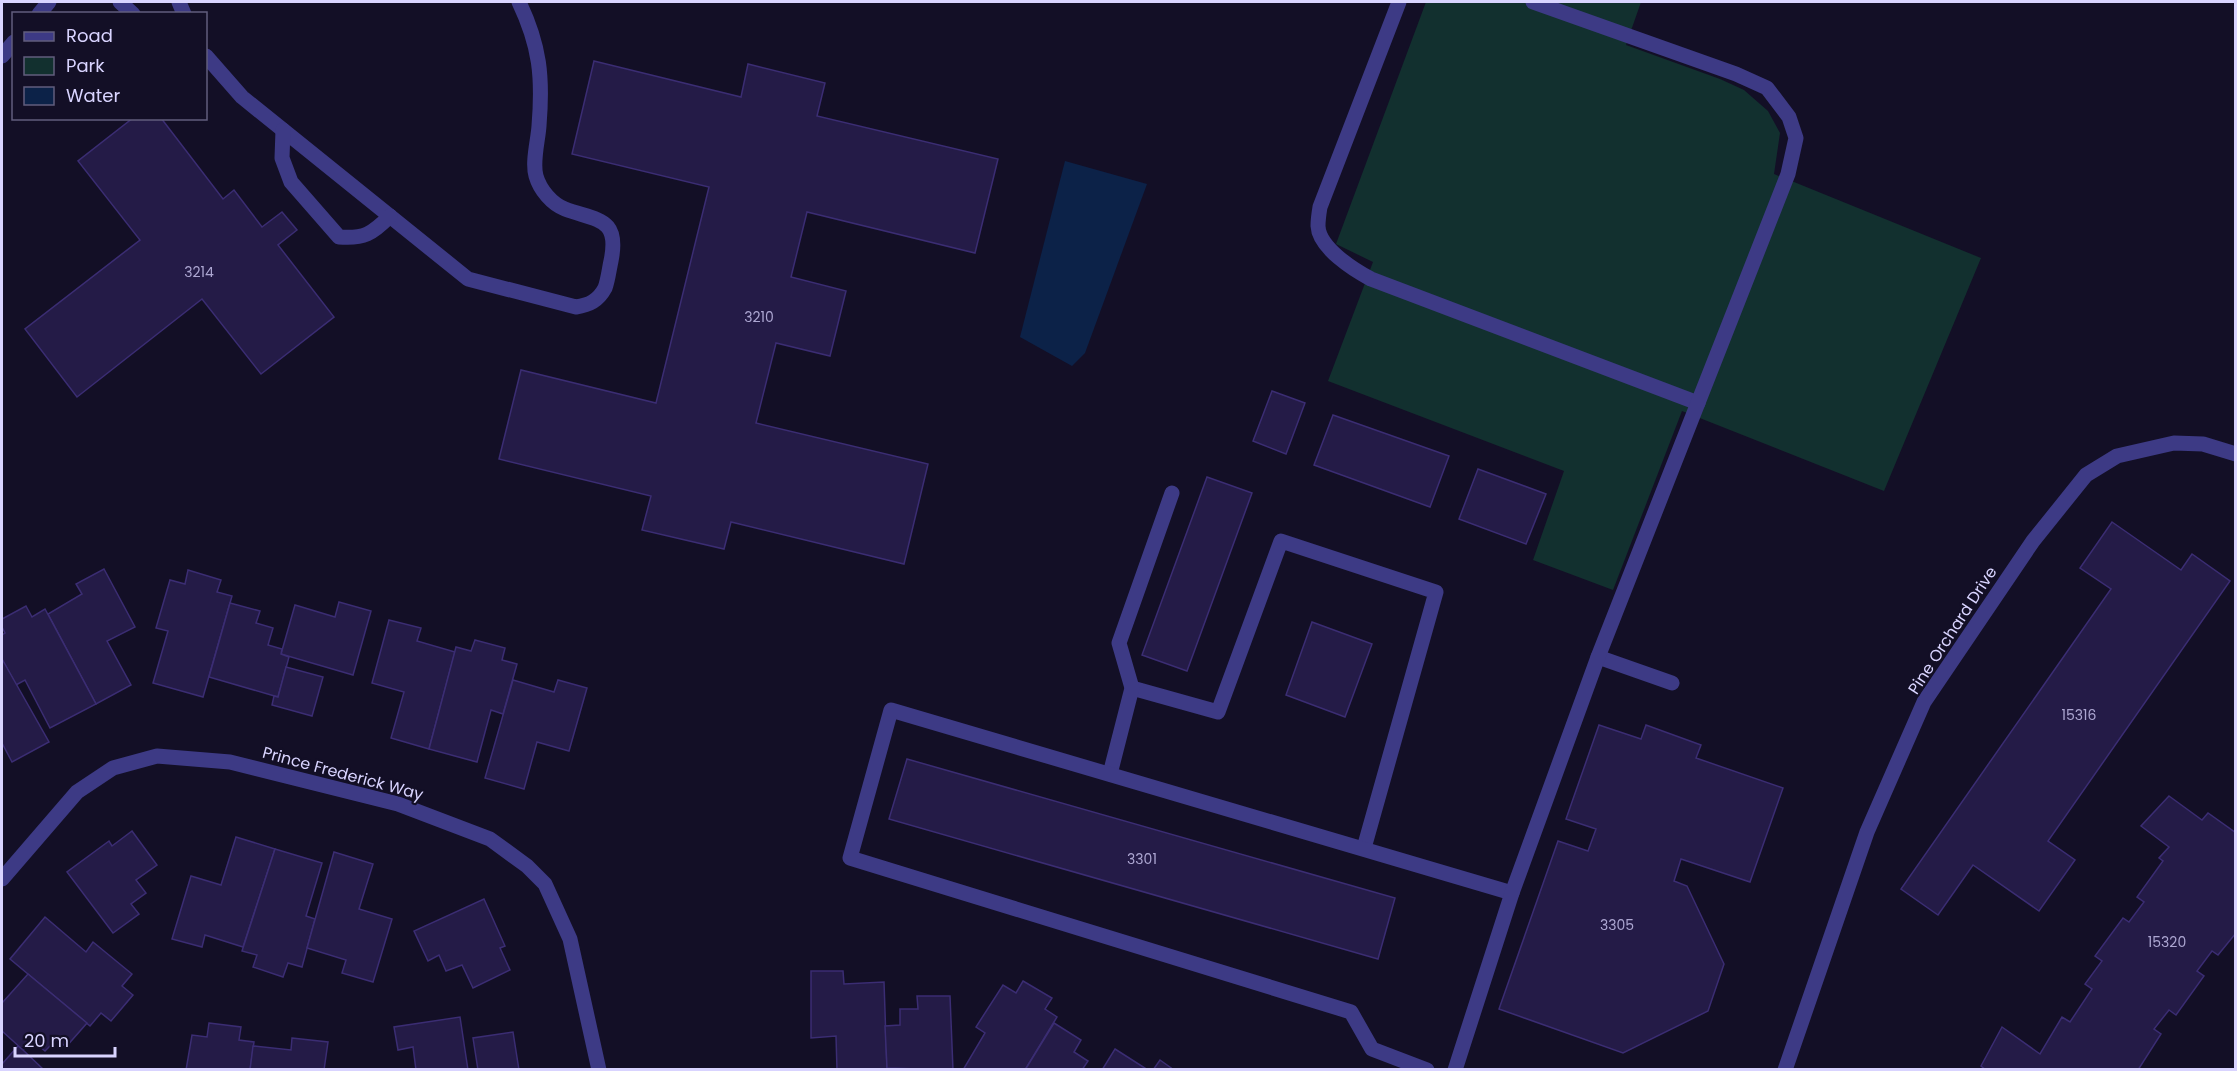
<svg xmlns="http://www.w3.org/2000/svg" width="2237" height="1071" viewBox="0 0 2237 1071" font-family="Poppins,sans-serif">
<rect width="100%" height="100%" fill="#130f26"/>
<polygon fill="#12302f" points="1426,2 1641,2 1626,45 1720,79 1744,90 1768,111 1780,133 1774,174 1981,258 1884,491 1682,411 1613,590 1533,560 1564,471 1328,381 1373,262 1336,244"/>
<polygon fill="#0c2248" points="1065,161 1147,184 1085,353 1072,366 1020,337"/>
<g fill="#241b47" stroke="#3b2d73" stroke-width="1.5">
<polygon points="594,61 741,97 748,64 825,83 817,116 998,159 975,253 807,212 791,277 846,291 830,356 776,343 756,423 928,464 904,564 731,522 724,549 642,530 651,496 499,459 521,370 656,403 709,187 572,154"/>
<polygon points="133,118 161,118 223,199 234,190 262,227 282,212 297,230 278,245 334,317 261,374 202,299 77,397 25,329 140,240 78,161"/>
<polygon points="1272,391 1305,403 1286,454 1253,441"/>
<polygon points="1333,415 1449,456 1430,507 1314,465"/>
<polygon points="1478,469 1546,494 1526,544 1459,519"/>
<polygon points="1207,477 1252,493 1187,671 1142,655"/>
<polygon points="2112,522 2181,570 2192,554 2230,581 2048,841 2075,860 2039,911 1973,865 1938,915 1901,889 2111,589 2080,568"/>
<polygon points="104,569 135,627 107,641 131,685 96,704 48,614 82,594 76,584"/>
<polygon points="188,570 221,580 217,592 232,596 203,697 153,683 168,631 156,628 170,580 185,584"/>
<polygon points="339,602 371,611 353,675 281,654 295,605 335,617"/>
<polygon points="230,603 260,611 256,623 273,628 268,645 282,649 281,654 289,657 278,697 209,677"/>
<polygon points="26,606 32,617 45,609 96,704 50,728 25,680 16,685 2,659 2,635 5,633 2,627 2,619"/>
<polygon points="389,620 421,628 417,641 455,652 429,749 391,738 404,692 372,683"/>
<polygon points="1312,622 1372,644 1345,717 1286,695"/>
<polygon points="475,640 505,648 502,660 517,664 503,714 491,710 477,762 429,749 456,647 471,651"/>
<polygon points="2,659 49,742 12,762 2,743"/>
<polygon points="286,667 323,677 312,716 272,705 274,696 278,697"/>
<polygon points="513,680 554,692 558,680 587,688 569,751 537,742 524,789 485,778"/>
<polygon points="1599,725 1641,739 1646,725 1701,745 1696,758 1783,788 1750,882 1681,859 1674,881 1687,886 1724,964 1708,1011 1623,1053 1499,1009 1558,841 1588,851 1596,829 1566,819"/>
<polygon points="907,759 1395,898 1378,959 889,819"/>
<polygon points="2169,796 2202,820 2208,813 2236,833 2236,933 2218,955 2212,951 2197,971 2204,976 2176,1015 2169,1010 2154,1029 2161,1034 2138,1070 1986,1070 1981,1066 2002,1027 2040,1054 2062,1017 2070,1022 2092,989 2085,984 2102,961 2095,956 2123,918 2129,922 2144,902 2137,897 2163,861 2159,858 2169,847 2141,826"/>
<polygon points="132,831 157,865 136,880 146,893 131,904 139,914 113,933 67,872 109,841 112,846"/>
<polygon points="236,837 275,849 243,947 205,935 202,947 172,939 191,876 221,885"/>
<polygon points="275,849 322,863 306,916 315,919 302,967 288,963 283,977 253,967 257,955 242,951"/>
<polygon points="334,852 373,864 359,909 392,919 373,982 342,973 346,960 307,948"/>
<polygon points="484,899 505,946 500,948 510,970 473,988 462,965 446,971 439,955 428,961 414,931"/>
<polygon points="45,917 86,952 93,942 132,974 122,986 133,995 111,1021 101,1013 90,1026 10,959"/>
<polygon points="811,971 843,971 844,984 884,982 887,1070 837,1070 836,1036 811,1038"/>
<polygon points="28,974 87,1023 66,1047 57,1039 45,1051 32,1040 23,1050 2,1031 2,1003"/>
<polygon points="1023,981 1052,998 1045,1009 1057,1017 1025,1070 963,1070 985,1033 976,1027 1003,985 1016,993"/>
<polygon points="917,996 950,996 953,1070 887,1068 885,1026 900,1025 900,1009 918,1009"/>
<polygon points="460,1017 468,1070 416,1070 413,1047 398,1050 394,1027"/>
<polygon points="209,1023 241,1027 239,1040 254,1042 250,1070 186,1070 192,1035 207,1037"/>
<polygon points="1054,1023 1081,1040 1074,1052 1088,1061 1082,1070 1025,1070"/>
<polygon points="513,1032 519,1070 478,1070 473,1038"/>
<polygon points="292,1038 328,1042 324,1070 250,1070 253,1046 291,1050"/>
<polygon points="18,1046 23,1050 44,1070 2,1070 2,1064"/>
<polygon points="1115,1049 1148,1070 1102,1070"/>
<polygon points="1160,1060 1174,1070 1153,1070"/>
</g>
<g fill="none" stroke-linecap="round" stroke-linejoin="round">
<g stroke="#3d3a85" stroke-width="15">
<polyline points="120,2 133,14"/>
<polyline points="179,2 184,14"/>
<path d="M1399,2L1320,207C1319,213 1318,220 1318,226C1319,248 1354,270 1371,279L1698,403"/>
<polyline points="39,14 49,2"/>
<polyline points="2,56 14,42"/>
<path d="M206,56L242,97L468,279L576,307C589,305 598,301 605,288C608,280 609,270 611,261C620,217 597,221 565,209C552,204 540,190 536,176C532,162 538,141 539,126C543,77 540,46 519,2"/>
<path d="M283,130L282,158L291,182L339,237C364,239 372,234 390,216"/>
<polyline points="1598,657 1672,683"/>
<polyline points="1132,688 1218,712 1281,541 1436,592 1364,848"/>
<polyline points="1110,774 1132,688 1119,643 1172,493"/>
<polyline points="1427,1070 1372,1049 1351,1012 850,858 891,710 1512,893"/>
<polyline points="1455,1070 1512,893 1598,657 1788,174 1796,138 1789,117 1767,88 1736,74 1533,2"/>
</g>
<g stroke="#3d3a85" stroke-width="15">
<polyline points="2,879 77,792 113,768 157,756 230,762 398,804 490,839 527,866 545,884 570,939 599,1070"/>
<polyline points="1785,1070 1867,832 1924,702 2033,541 2086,475 2117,456 2174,443 2203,444 2236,454"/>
</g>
</g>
<g text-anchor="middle" stroke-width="4.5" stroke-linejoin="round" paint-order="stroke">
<g font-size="14" fill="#aca6d1">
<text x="199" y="277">3214</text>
<text x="759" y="322">3210</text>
<text x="2079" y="720">15316</text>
<text x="1142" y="864">3301</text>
<text x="1617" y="930">3305</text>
<text x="2167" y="947">15320</text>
</g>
<g font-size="16" fill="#d9d4ff" stroke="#130f26">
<text transform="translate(1952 630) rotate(-57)" y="6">Pine Orchard Drive</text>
<text transform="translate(343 773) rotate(15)" y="6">Prince Frederick Way</text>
</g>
</g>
<rect width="2237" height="1071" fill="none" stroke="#d9d4ff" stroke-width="6"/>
<rect x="12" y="12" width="195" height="108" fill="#130f26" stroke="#625e7d" stroke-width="1.5"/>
<rect x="24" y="32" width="30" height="9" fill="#3d3a85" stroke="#625e7d" stroke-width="1.5"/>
<text x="66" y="42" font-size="18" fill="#d9d4ff">Road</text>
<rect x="24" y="57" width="30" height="18" fill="#12302f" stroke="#625e7d" stroke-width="1.5"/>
<text x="66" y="72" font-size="18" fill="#d9d4ff">Park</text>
<rect x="24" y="87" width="30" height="18" fill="#0c2248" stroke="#625e7d" stroke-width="1.5"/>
<text x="66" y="102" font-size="18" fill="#d9d4ff">Water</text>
<path d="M15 1047v9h100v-9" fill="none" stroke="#d9d4ff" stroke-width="3"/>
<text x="24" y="1047" font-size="18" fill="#d9d4ff" stroke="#130f26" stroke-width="4.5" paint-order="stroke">20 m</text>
</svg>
